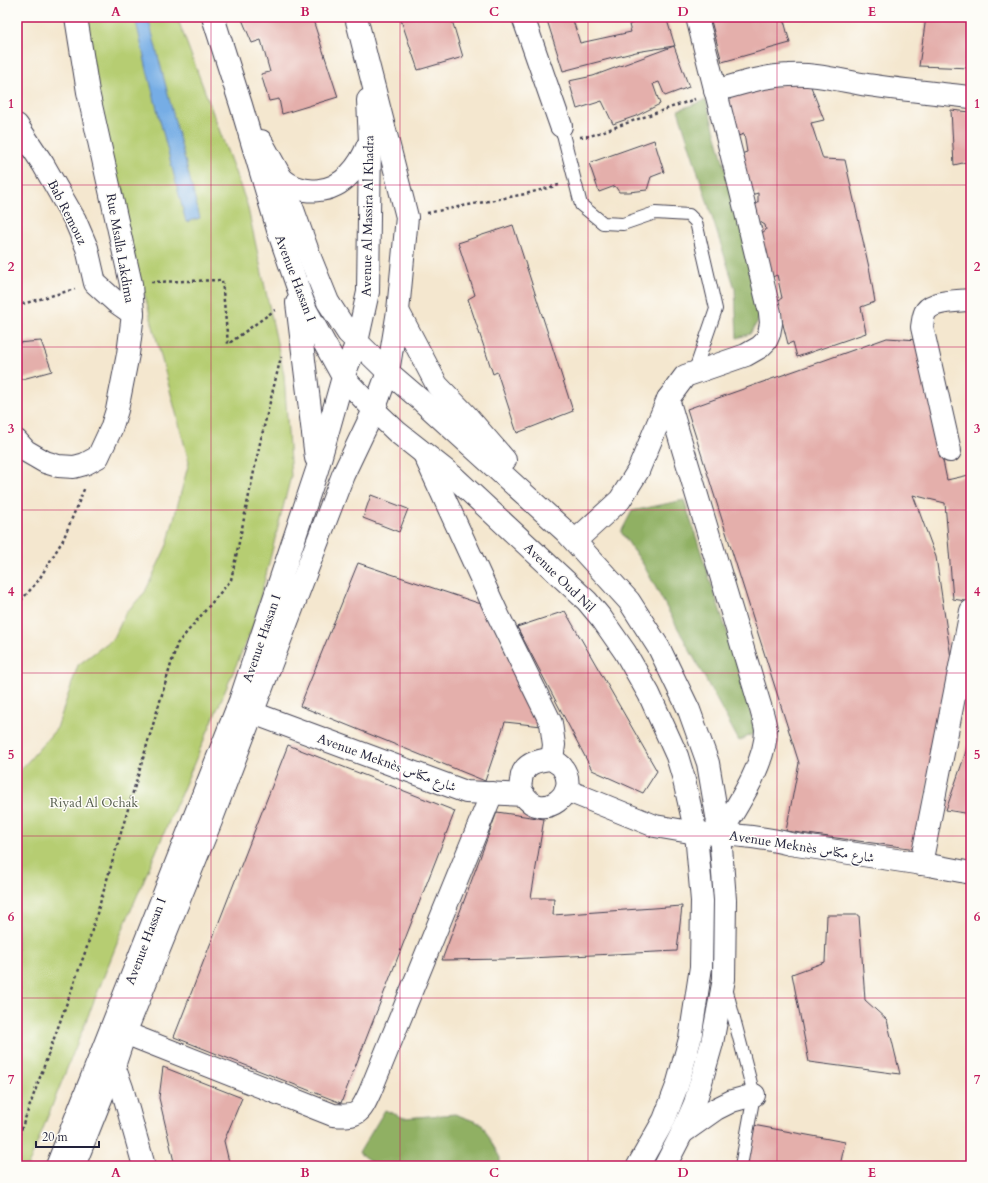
<svg xmlns="http://www.w3.org/2000/svg" width="988" height="1183" viewBox="0 0 988 1183" font-family="Cardo,Amiri,serif">
<rect width="100%" height="100%" fill="#fdfcf7"/>
<filter id="ink" filterUnits="userSpaceOnUse"><feTurbulence type="fractalNoise" baseFrequency=".025" numOctaves="2"/><feDisplacementMap in="SourceGraphic" scale="8" xChannelSelector="R" yChannelSelector="G"/><feConvolveMatrix kernelMatrix="1 2 1 2 8 2 1 2 1" color-interpolation-filters="sRGB"/></filter>
<filter id="wash" filterUnits="userSpaceOnUse"><feTurbulence type="fractalNoise" baseFrequency=".012" numOctaves="4" result="noise"/><feDisplacementMap in="SourceGraphic" scale="16" xChannelSelector="R" yChannelSelector="G"/><feGaussianBlur stdDeviation="0.9" result="paint"/><feColorMatrix in="noise" values="0 0 0 0 0 0 0 0 0 0 0 0 0 0 0 0 0 1.4 0 .05"/><feComposite in="paint" operator="in"/></filter>
<g filter="url(#wash)">
<rect width="100%" height="100%" fill="#f4e7cf"/>
<polygon fill="#b6cd72" stroke="#6c7856" points="71,17 177,17 247,204 284,375 291,476 253,626 122,931 28,1166 17,1166 17,774 57,728 78,665 114,638 125,614 145,592 167,545 189,462"/>
<g fill="#90b064" stroke="#596950">
<polygon points="706,100 763,303 758,321 750,334 737,338 735,289 678,110"/>
<polygon points="684,500 747,693 755,733 739,741 643,564 621,532 632,511"/>
<polygon points="385,1110 404,1118 455,1114 482,1124 500,1158 500,1166 374,1166 374,1164 359,1153"/>
</g>
<polygon fill="#76ade5" stroke="#4c6890" points="135,17 148,17 200,218 186,222 147,70"/>
<g id="blocks">
<g fill="#e4afab">
<polygon points="241,17 312,17 338,97 282,114 279,99 269,101 261,74 270,72 261,40 252,43"/>
<polygon points="400,17 451,17 463,57 418,70"/>
<polygon points="546,17 572,17 580,43 631,32 629,25 636,21 635,17 666,17 675,46 674,46 689,87 665,96 659,82 653,84 660,104 636,116 613,124 602,101 577,109 569,81 593,76 674,46 636,52 563,71"/>
<polygon points="710,17 783,17 790,43 722,62"/>
<polygon points="926,17 971,17 971,68 919,66"/>
<polygon points="808,79 824,120 811,123 823,159 845,160 870,272 875,302 861,307 866,333 797,357 793,342 788,344 777,301 782,298 777,275 770,278 759,235 766,230 765,225 757,220 752,210 758,202 758,193 751,195 741,154 747,152 744,134 738,136 727,106 732,95"/>
<polygon points="951,110 971,112 971,161 954,165"/>
<polygon points="654,140 664,172 651,177 647,190 629,192 619,192 615,186 599,192 589,163"/>
<polygon points="513,225 573,411 517,433 497,372 493,374 468,299 475,295 458,243"/>
<polygon points="887,338 918,340 947,480 969,475 971,492 971,602 953,599 945,503 913,495 936,557 951,658 916,849 786,831 799,763 687,409"/>
<polygon points="41,341 52,371 19,380 17,376 17,343"/>
<polygon points="371,495 408,509 399,532 363,518"/>
<polygon points="358,563 484,605 542,726 505,722 485,781 300,706"/>
<polygon points="565,611 657,771 643,793 592,770 517,627"/>
<polygon points="971,737 971,814 946,810"/>
<polygon points="288,745 455,811 341,1103 174,1037"/>
<polygon points="497,812 544,819 531,898 554,898 553,915 682,906 677,951 508,959 442,960"/>
<polygon points="827,915 859,915 865,1000 887,1020 900,1074 809,1062 792,974 825,962"/>
<polygon points="163,1067 242,1098 224,1141 230,1166 175,1166 159,1098"/>
<polygon points="753,1125 845,1142 840,1166 746,1166"/>
</g>
</g>
</g>
<g filter="url(#ink)">
<use href="#blocks" fill-opacity="0" stroke="#424051" stroke-width="1"/>
<g fill="none" stroke-linecap="round" stroke-linejoin="round">
<defs>
<g id="lane">
<polyline points="561,126 581,205 603,223 623,224 655,213 689,215 696,222 716,309 694,373"/>
<polyline points="726,988 754,1095 741,1166"/>
</g>
<g id="street">
<polyline points="523,17 561,126"/>
<path d="M715,91C739,84 764,76 789,75C816,73 842,81 868,85C902,90 937,93 971,97"/>
<polyline points="17,125 43,164 75,220 87,248 95,283 116,302 133,314"/>
<path d="M668,399L761,709C763,716 765,723 766,730C766,763 737,806 720,834"/>
<polyline points="17,441 26,451 45,462 58,466 74,467 85,464 98,457 111,429 117,410 128,354 133,314 131,284 88,92 76,17"/>
<path d="M950,451L922,327C923,322 923,315 926,311C933,301 958,301 970,300"/>
<polyline points="424,454 498,615 551,723 554,745 552,759"/>
<polyline points="575,541 620,500 638,471 668,399 685,376 746,355 760,347 766,341 769,334 771,323 770,313 741,192 697,17"/>
<polyline points="253,713 466,792 524,795"/>
<path d="M552,759C555,762 560,764 562,767C582,793 542,823 524,795C521,791 520,785 521,781C522,763 538,760 552,759Z"/>
<polyline points="566,790 655,826 696,833"/>
<polyline points="921,864 971,611"/>
<path d="M125,1033L333,1115C358,1117 360,1114 370,1092L492,793"/>
</g>
<g id="secondary">
<polyline points="297,303 316,458"/>
<path d="M696,833C728,834 759,836 790,844L929,865L971,873"/>
<polyline points="114,1066 122,1088 144,1166"/>
<polyline points="57,1166 240,701 317,470 343,377 306,310 299,291 278,230 241,105 213,17"/>
<polyline points="74,1166 114,1066 125,1033 211,821 343,475 374,410 388,372 348,333 328,302 311,260 282,179 261,141"/>
</g>
<g id="primary">
<polyline points="356,17 407,217 398,311 388,372 423,402 565,531 629,601 659,648 689,710 708,763 720,834 725,900 724,979 712,1043 695,1103 682,1133 665,1166"/>
<polyline points="368,100 370,142 368,292 357,342 343,377 374,410 397,432 454,477 587,601 602,619 625,652 649,694 677,756 683,776 696,833 702,901 701,967 690,1039 677,1086 664,1120 638,1166"/>
<path d="M282,179C302,196 332,194 350,174C358,166 364,155 368,145"/>
<polyline points="398,311 437,385 466,415 505,460"/>
<polyline points="682,1133 716,1109 732,1101 754,1095"/>
</g>
</defs>
<use href="#lane" stroke="#424051" stroke-width="14"/>
<use href="#street" stroke="#424051" stroke-width="24"/>
<use href="#secondary" stroke="#424051" stroke-width="24"/>
<use href="#primary" stroke="#424051" stroke-width="24"/>
<g stroke="#424051" stroke-width="2.5" stroke-dasharray="3 3" stroke-linecap="butt">
<polyline points="580,137 590,136 695,99"/>
<polyline points="427,213 525,194 559,185"/>
<polyline points="151,282 222,280 228,344 275,310"/>
<polyline points="17,307 19,305 75,289"/>
<polyline points="17,605 38,581 63,540 85,487"/>
<polyline points="17,1141 87,947 177,644 231,580 260,443 281,357"/>
</g>
<use href="#lane" stroke="#fff" stroke-width="12"/>
<use href="#street" stroke="#fff" stroke-width="22"/>
<use href="#secondary" stroke="#fff" stroke-width="22"/>
<use href="#primary" stroke="#fff" stroke-width="22"/>
</g>
</g>
<path fill="none" stroke="#c2185b" stroke-width="1" stroke-opacity="0.55" d="M211,17V1166M400,17V1166M588,17V1166M777,17V1166M17,185H971M17,347H971M17,510H971M17,673H971M17,836H971M17,998H971"/>
<g text-anchor="middle" stroke-width="3" stroke-linejoin="round" paint-order="stroke">
<g font-size="13" fill="#22223b" stroke="#fdfcf7">
<text transform="translate(68 212) rotate(63)" y="5">Bab Remouz</text>
<text transform="translate(367 216) rotate(-89)" y="5">Avenue Al Massira Al Khadra</text>
<text transform="translate(121 248) rotate(80)" y="5">Rue Msalla Lakdima</text>
<text transform="translate(296 278) rotate(69)" y="5">Avenue Hassan I</text>
<text transform="translate(560 577) rotate(44)" y="5">Avenue Oud Nil</text>
<text transform="translate(261 638) rotate(-71)" y="5">Avenue Hassan I</text>
<text transform="translate(387 762) rotate(20)" y="5">Avenue Meknès شارع مكناس</text>
<text transform="translate(802 846) rotate(9)" y="5">Avenue Meknès شارع مكناس</text>
<text transform="translate(145 941) rotate(-69)" y="5">Avenue Hassan I</text>
</g>
<g font-size="13" fill="#565e4e" stroke="#fdfcf7">
<text x="94" y="807">Riyad Al Ochak</text>
</g>
</g>
<rect width="988" height="1183" fill="none" stroke="#fdfcf7" stroke-width="44"/>
<path d="M36 1141v6h63v-6" fill="none" stroke="#22223b" stroke-width="2"/>
<text x="42" y="1141" font-size="12" fill="#22223b" stroke="#fdfcf7" stroke-width="3" paint-order="stroke">20 m</text>
<rect x="22" y="22" width="944" height="1139" fill="none" stroke="#c2185b" stroke-width="1.5"/>
<g font-size="13" text-anchor="middle" font-weight="bold" fill="#c2185b">
<text x="116" y="16">A</text>
<text x="305" y="16">B</text>
<text x="494" y="16">C</text>
<text x="683" y="16">D</text>
<text x="872" y="16">E</text>
<text x="11" y="108">1</text>
<text x="977" y="108">1</text>
<text x="11" y="271">2</text>
<text x="977" y="271">2</text>
<text x="11" y="433">3</text>
<text x="977" y="433">3</text>
<text x="11" y="596">4</text>
<text x="977" y="596">4</text>
<text x="11" y="759">5</text>
<text x="977" y="759">5</text>
<text x="11" y="921">6</text>
<text x="977" y="921">6</text>
<text x="11" y="1084">7</text>
<text x="977" y="1084">7</text>
<text x="116" y="1177">A</text>
<text x="305" y="1177">B</text>
<text x="494" y="1177">C</text>
<text x="683" y="1177">D</text>
<text x="872" y="1177">E</text>
</g>
</svg>
